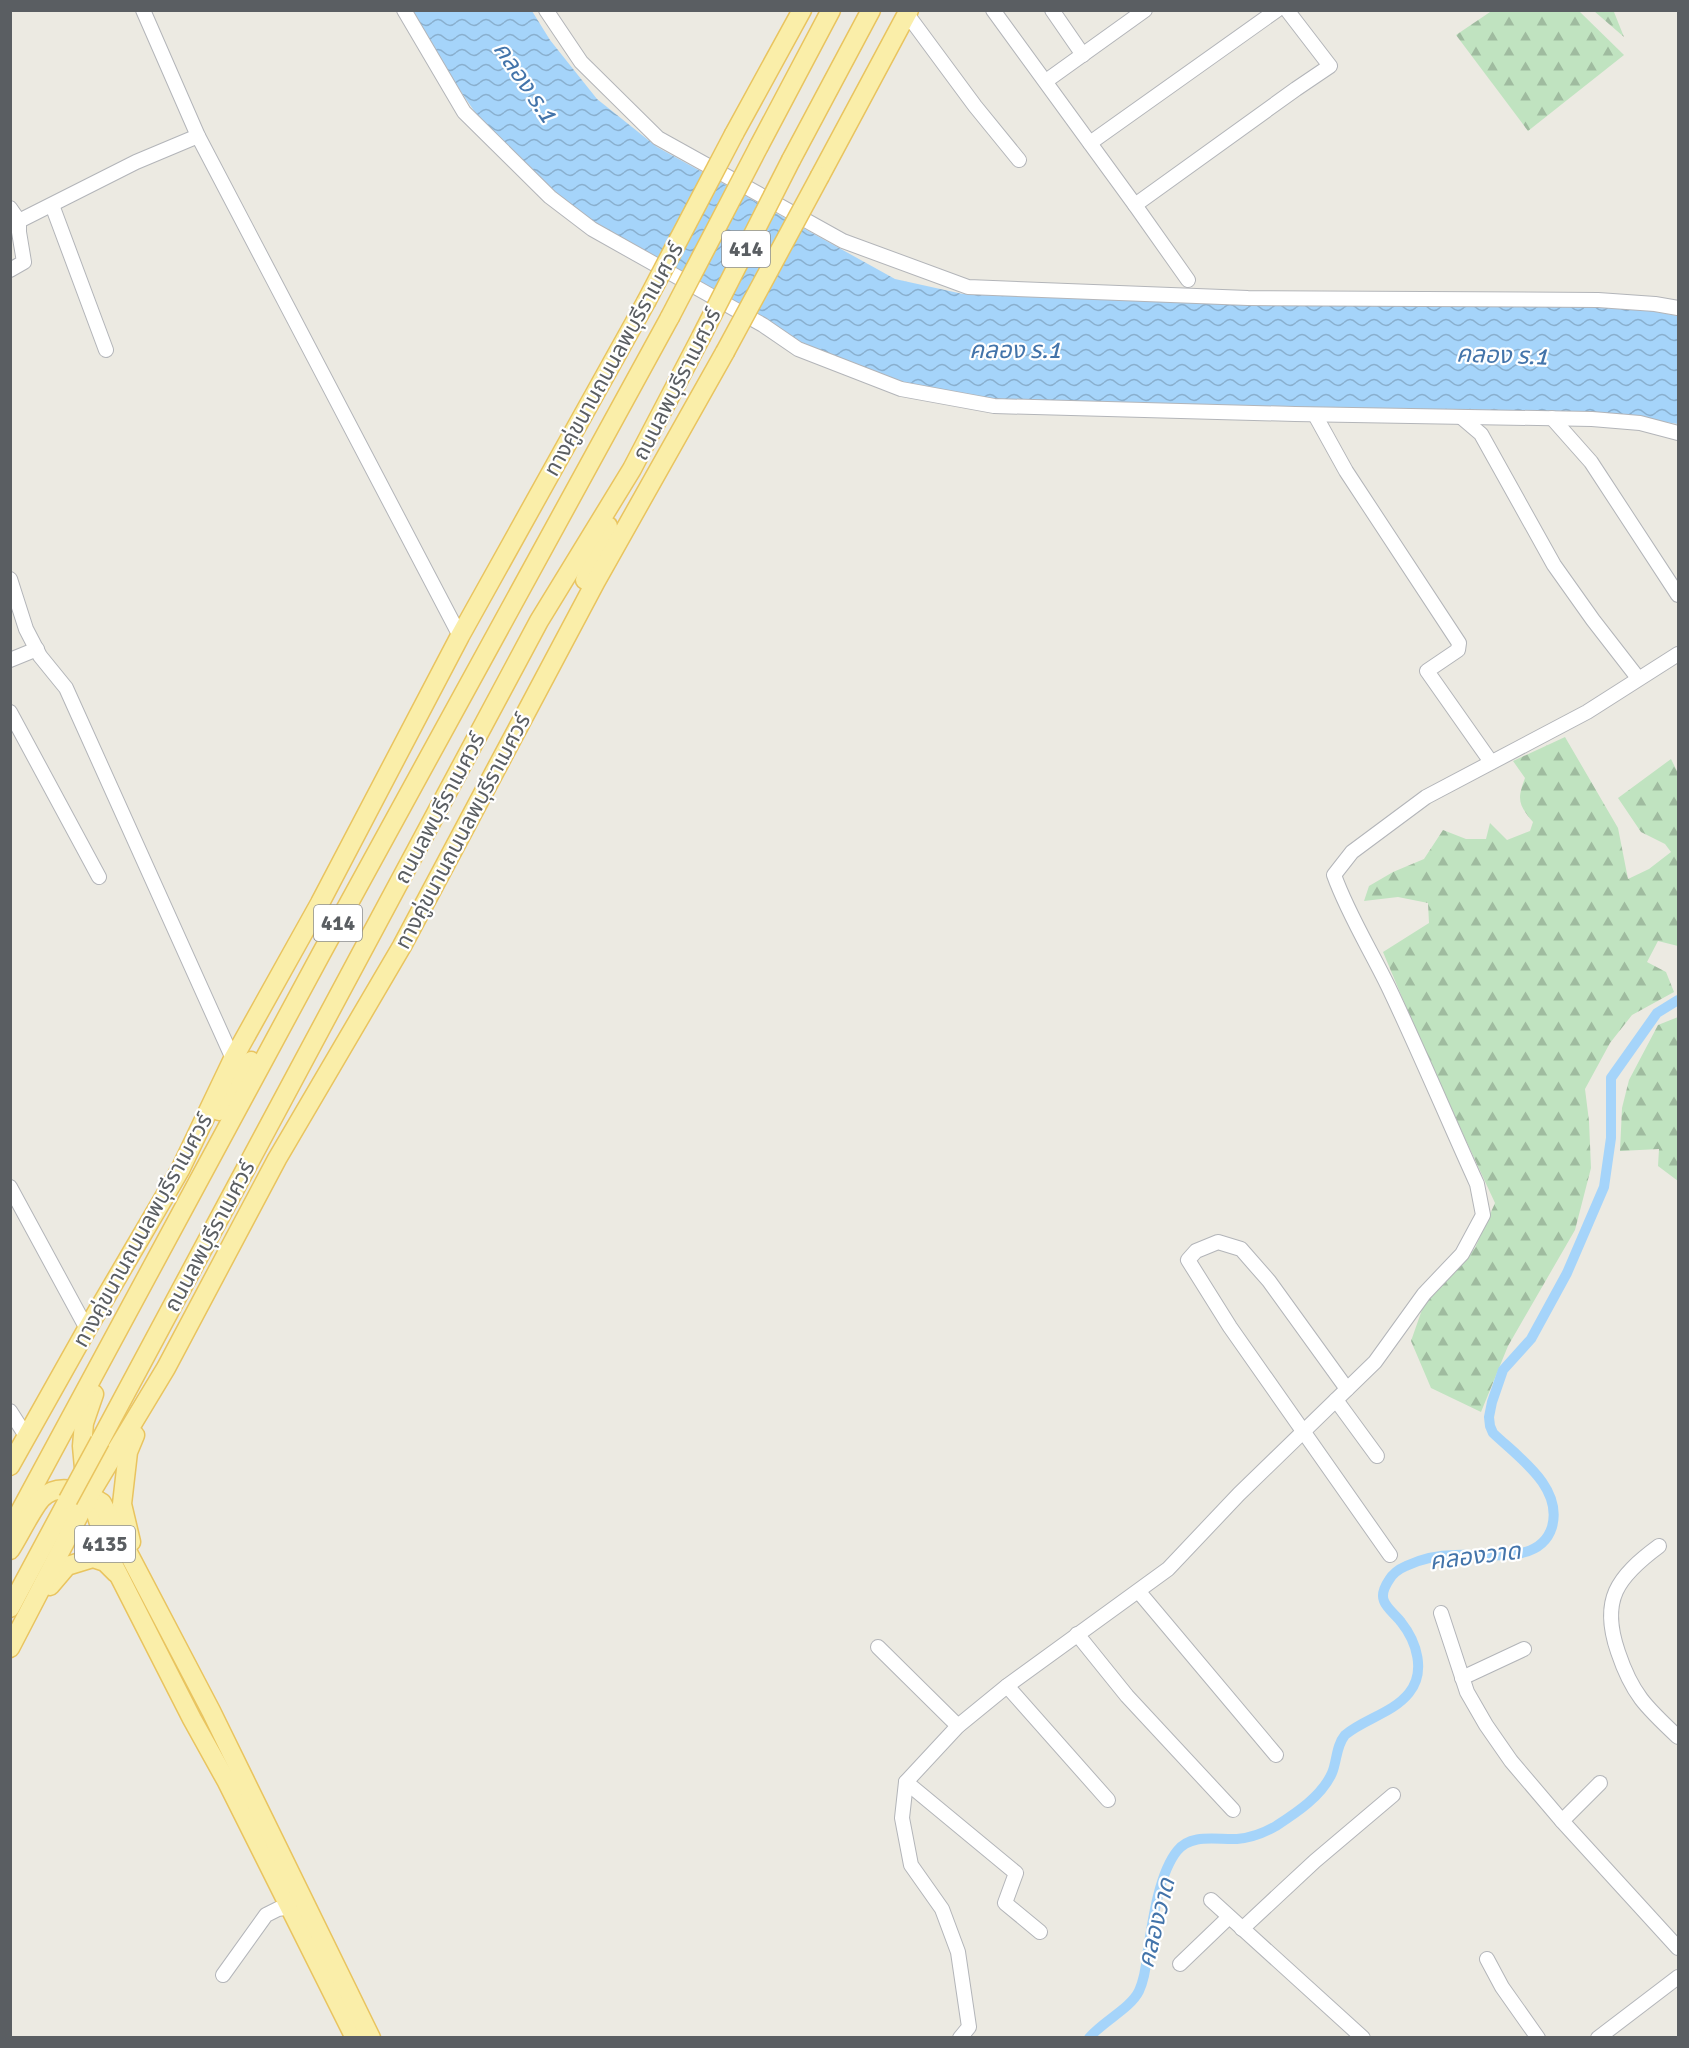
<svg xmlns="http://www.w3.org/2000/svg" width="1689" height="2048" viewBox="0 0 1689 2048" font-family="Signika,'Noto Sans Thai',sans-serif">
<defs>
<pattern id="forest-firs" width="22" height="20" patternUnits="userSpaceOnUse" patternTransform="scale(1.5)"><rect width="22" height="20" fill="#c0e3c0"/><path d="M5 1l3.5 6h-7zM16 11l3.5 6h-7z" fill="#9fbb9f"/></pattern>
<pattern id="water-waves" width="16" height="10" patternUnits="userSpaceOnUse" patternTransform="scale(1.5)"><rect width="16" height="10" fill="#a5d4fa"/><path d="M0 5q4-4 8 0t8 0" fill="none" stroke="#89afce"/></pattern>
</defs>
<rect width="100%" height="100%" fill="#eceae2"/>
<g fill="url(#forest-firs)">
<polygon points="1493,10 1579,11 1624,55 1528,131 1456,35"/>
<polygon points="1594,11 1616,11 1614,12 1624,37"/>
<path d="M1565,737L1618,828L1628,879L1649,869L1671,852L1665,844L1641,832L1618,798L1671,759L1678,773V946L1658,941L1647,962L1666,972L1674,992L1632,1015L1610,1043L1585,1089L1589,1121L1591,1168L1575,1230L1508,1346L1481,1412L1431,1388L1411,1341L1424,1304L1475,1248L1495,1203L1425,1052L1383,952L1429,923L1428,903L1398,897L1364,901L1369,886L1393,872L1424,859L1443,830L1466,839H1486L1490,823L1507,840L1530,831L1533,822C1518,804 1517,800 1525,778L1513,761Z"/>
<polygon points="1678,1017 1678,1181 1658,1166 1659,1149 1620,1151 1622,1108 1629,1080 1658,1025"/>
</g>
<polygon fill="url(#water-waves)" points="409,11 532,11 550,40 597,99 657,147 895,279 963,294 1631,307 1678,316 1678,424 1606,413 990,401 902,385 804,349 593,226 553,196 479,118 439,60"/>
<g fill="none" stroke-linecap="round" stroke-linejoin="round">
<path stroke="#a5d4fa" stroke-width="10" d="M1089,2038C1103,2021 1130,2009 1139,1991C1144,1980 1146,1967 1147,1956C1152,1925 1158,1875 1177,1851C1191,1833 1217,1840 1237,1839C1250,1838 1264,1833 1276,1826C1296,1813 1322,1796 1332,1773C1337,1761 1336,1746 1345,1735C1364,1719 1393,1713 1409,1693C1426,1672 1417,1642 1401,1622C1396,1615 1387,1609 1384,1601C1381,1594 1385,1586 1389,1580C1393,1573 1399,1569 1406,1566C1421,1559 1438,1555 1455,1555C1485,1553 1540,1566 1552,1527C1563,1487 1519,1458 1493,1433L1490,1426L1489,1417L1492,1402L1503,1370L1531,1339L1567,1273L1604,1187L1611,1138V1078L1657,1013L1678,1000"/>
<defs>
<g id="minor">
<polyline points="143,10 198,136 460,636"/>
<polyline points="404,10 464,112 550,197 592,229 763,325 798,349 901,389 994,406 1295,414 1592,419 1640,423 1678,433"/>
<polyline points="546,10 581,62 658,138 843,241 968,287 1248,298 1598,300 1655,304 1678,308"/>
<polyline points="993,10 1135,205 1188,280"/>
<polyline points="1052,10 1083,55"/>
<polyline points="907,14 975,106 1019,160"/>
<polyline points="1046,81 1145,10"/>
<polyline points="1090,143 1277,10"/>
<polyline points="52,205 106,350"/>
<polyline points="1135,205 1296,89 1330,66 1287,10"/>
<polyline points="10,208 19,221 136,162 198,136"/>
<polyline points="10,270 24,262 19,232 19,221"/>
<polyline points="1315,415 1346,471 1459,643 1458,650 1427,671 1491,762"/>
<polyline points="1461,417 1481,434 1554,565 1593,620 1638,678"/>
<polyline points="1552,418 1591,462 1678,595"/>
<polyline points="10,579 26,629 40,656 66,688 233,1059"/>
<polyline points="10,660 37,649"/>
<polyline points="10,712 99,877"/>
<polyline points="10,1187 87,1329"/>
<polyline points="1347,1389 1269,1281 1241,1249 1218,1242 1196,1251 1188,1260 1230,1327 1390,1555"/>
<polyline points="1336,1400 1377,1456"/>
<polyline points="10,1411 26,1436"/>
<path d="M1659,1546C1617,1577 1600,1600 1618,1652C1632,1694 1646,1707 1678,1737"/>
<polyline points="1139,1592 1276,1755"/>
<polyline points="1441,1613 1467,1692 1486,1725 1511,1761 1562,1821 1678,1948"/>
<polyline points="1077,1634 1127,1696 1233,1810"/>
<polyline points="878,1647 958,1726"/>
<polyline points="1462,1678 1524,1649"/>
<polyline points="1007,1686 1108,1800"/>
<polyline points="906,1782 1016,1873 1005,1903 1040,1932"/>
<polyline points="1562,1821 1600,1783"/>
<polyline points="1211,1900 1363,2038"/>
<polyline points="1242,1929 1315,1861 1393,1795"/>
<polyline points="1487,1959 1502,1987 1538,2038"/>
<polyline points="1180,1964 1229,1917"/>
<polyline points="223,1975 266,1915 278,1909 290,1907"/>
<path d="M960,2038L969,2027L958,1952L942,1909L911,1865L902,1818L906,1782L958,1726L1007,1686L1168,1569L1239,1494L1375,1362L1424,1294L1462,1254L1483,1215L1477,1184C1447,1118 1419,1051 1388,986C1370,949 1348,914 1334,875L1352,852L1426,797L1587,712L1678,654"/>
<polyline points="1598,2038 1678,1977"/>
</g>
<g id="major">
<polyline points="734,134 802,10"/>
<polyline points="759,146 831,10"/>
<polyline points="791,160 871,10"/>
<polyline points="820,176 909,10"/>
<polyline points="585,580 608,526"/>
<polyline points="219,1111 251,1061"/>
<polyline points="94,1394 84,1423 82,1446 85,1479 110,1558 192,1719 227,1782 355,2038"/>
<polyline points="100,1441 539,621 632,469 701,337"/>
<polyline points="10,1466 87,1329 180,1170 233,1059 320,903 460,636 646,302"/>
<polyline points="10,1530 321,954 670,317"/>
<polyline points="131,1542 122,1504 128,1452 135,1435"/>
<path d="M10,1550C18,1538 33,1507 42,1498C59,1481 86,1492 102,1503L211,1711L371,2038"/>
<polyline points="50,1586 67,1566 93,1558 105,1562 116,1573"/>
<polyline points="10,1608 68,1500"/>
<polyline points="10,1648 90,1494 166,1368 277,1159 402,946 596,581 725,352"/>
</g>
</defs>
<use href="#minor" stroke="#b3b5b9" stroke-width="16"/>
<use href="#major" stroke="#e9c45f" stroke-width="21"/>
<use href="#minor" stroke="#fff" stroke-width="14"/>
<use href="#major" stroke="#faeea9" stroke-width="18"/>
<defs>
<g id="major-bridge">
<polyline points="646,302 734,134"/>
<polyline points="670,317 759,146"/>
<polyline points="701,337 791,160"/>
<polyline points="725,352 820,176"/>
<polyline points="68,1500 100,1441"/>
</g>
</defs>
<use href="#major-bridge" stroke="#e9c45f" stroke-width="21" stroke-linecap="butt"/>
<use href="#major-bridge" stroke="#faeea9" stroke-width="18"/>
</g>
<g text-anchor="middle" stroke-width="4.5" stroke-linejoin="round" paint-order="stroke">
<g fill="#fff" stroke="#8c8e91" stroke-width="1.5">
<rect x="722" y="231" width="48" height="36" rx="4.5"/>
<rect x="314" y="905" width="48" height="36" rx="4.5"/>
<rect x="75" y="1526" width="60" height="36" rx="4.5"/>
</g>
<g font-size="21" font-weight="bold" fill="#5a5e62">
<text x="746" y="256">414</text>
<text x="338" y="930">414</text>
<text x="105" y="1551">4135</text>
</g>
<g font-size="22" fill="#5a5e62" stroke="#fff">
<text transform="translate(613 359) rotate(-61)" y="8">ทางคู่ขนานถนนลพบุรีราเมศวร์</text>
<text transform="translate(676 384) rotate(-63)" y="8">ถนนลพบุรีราเมศวร์</text>
<text transform="translate(439 808) rotate(-62)" y="8">ถนนลพบุรีราเมศวร์</text>
<text transform="translate(462 831) rotate(-62)" y="8">ทางคู่ขนานถนนลพบุรีราเมศวร์</text>
<text transform="translate(142 1230) rotate(-61)" y="8">ทางคู่ขนานถนนลพบุรีราเมศวร์</text>
<text transform="translate(209 1236) rotate(-62)" y="8">ถนนลพบุรีราเมศวร์</text>
</g>
<g font-size="24" font-style="italic" fill="#4374aa" stroke="#fff">
<text transform="translate(525 82) rotate(56)" y="8">คลอง ร.1</text>
<text x="1015" y="358">คลอง ร.1</text>
<text transform="translate(1502 355) rotate(2)" y="8">คลอง ร.1</text>
<text transform="translate(1475 1556) rotate(-7)" y="8">คลองวาด</text>
<text transform="translate(1156 1923) rotate(-76)" y="8">คลองวาด</text>
</g>
</g>
<rect width="1689" height="2048" fill="none" stroke="#5a5e62" stroke-width="24"/>
</svg>
